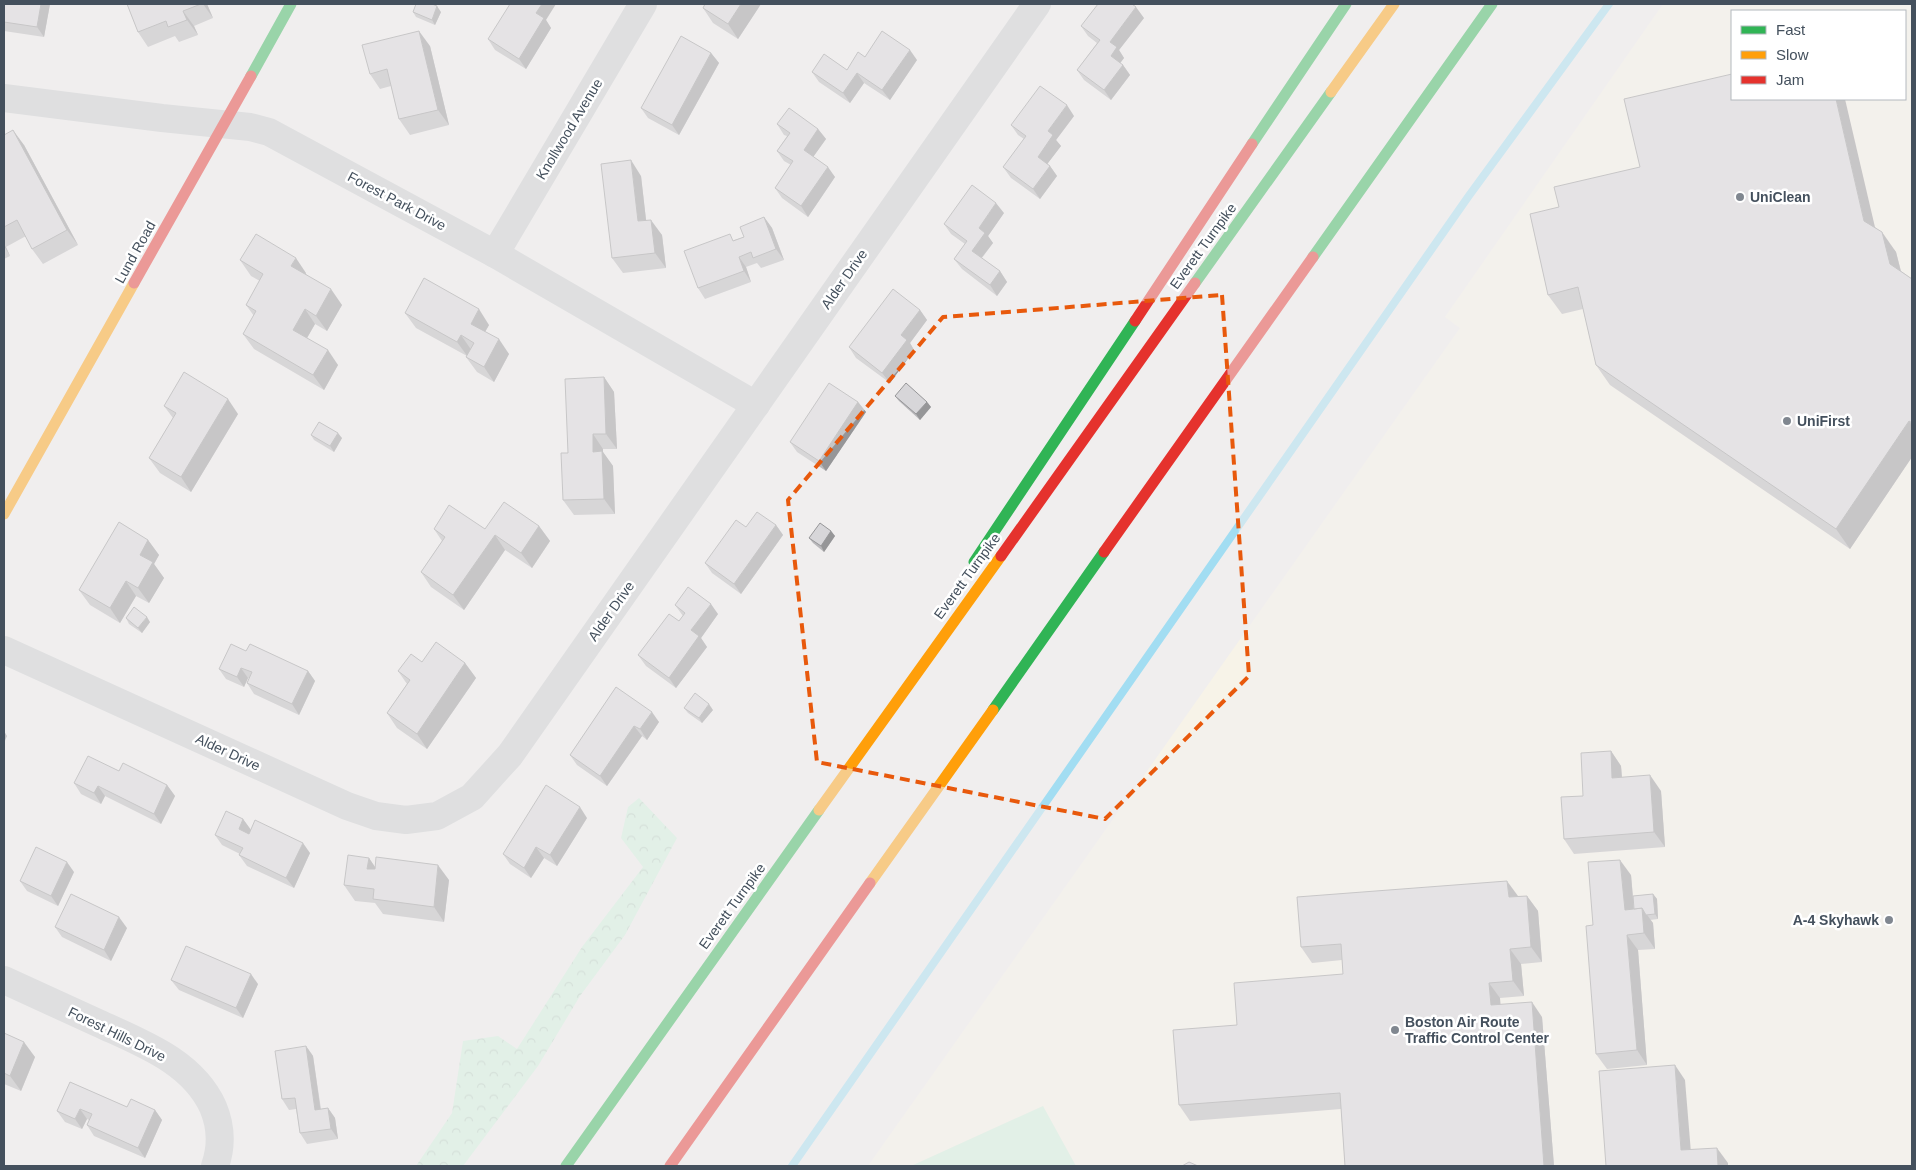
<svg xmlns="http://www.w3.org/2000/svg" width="1916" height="1170" viewBox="0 0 1916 1170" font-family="Helvetica,sans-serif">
<defs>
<pattern id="forest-crowns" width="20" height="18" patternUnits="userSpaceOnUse" patternTransform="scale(1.25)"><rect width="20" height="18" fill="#d1f1de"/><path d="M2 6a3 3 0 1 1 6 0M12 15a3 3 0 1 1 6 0" fill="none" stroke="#b5d0c1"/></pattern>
</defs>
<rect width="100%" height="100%" fill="#f0eeee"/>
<path fill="#f7f3e8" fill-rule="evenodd" d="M1663,4H1912V1166H868L1460,328L1445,317ZM1732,11H1905V99H1732Z"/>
<polygon fill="#d1f1de" points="1043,1106 1076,1166 911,1166"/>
<polygon fill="url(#forest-crowns)" points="639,798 677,838 625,935 580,996 538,1066 463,1166 416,1166 452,1113 463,1041 498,1036 517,1049 582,947 643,867 621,838 628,807"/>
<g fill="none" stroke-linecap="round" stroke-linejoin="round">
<polyline stroke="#a2ddf2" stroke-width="8" points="792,1166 1468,197 1609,4"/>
<g stroke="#cacdcf" stroke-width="28">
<polyline points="4,98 162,118 250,127 269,132 495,254 756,405"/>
<polyline points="495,254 643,4"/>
<polyline points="4,650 347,806 376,816 406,820 437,816 472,797 510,755 1037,4"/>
<path d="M4,980C35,994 67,1009 98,1023C141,1043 192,1061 213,1107C221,1126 222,1146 215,1166"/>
</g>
<g stroke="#30b455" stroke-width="11">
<polyline points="251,76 291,4"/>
<polyline points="1252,144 1346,4"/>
<polyline points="1313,257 1492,4"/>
<polyline points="1195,283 1331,92"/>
<polyline points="974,562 1135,321"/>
<polyline points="993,710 1104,552"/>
<polyline points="566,1166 819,810"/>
</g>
<g stroke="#ff9f0a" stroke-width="11">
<polyline points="1331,92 1394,4"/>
<polyline points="4,514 134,283"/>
<polyline points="819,810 1001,556"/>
<polyline points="870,883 993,710"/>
</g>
<g stroke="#e5322d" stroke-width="11">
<polyline points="134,283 251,76"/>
<polyline points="1135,321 1252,144"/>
<polyline points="1104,552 1313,257"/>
<polyline points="1001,556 1195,283"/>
<polyline points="670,1166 870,883"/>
</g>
</g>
<g fill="#b9b8bb">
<polygon points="4,4 50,4 44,37 4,31"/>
<polygon points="127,4 207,4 213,18 194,26 198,35 179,42 175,36 148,47 138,32"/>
<polygon points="761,4 738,39 713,23 703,8"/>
<polygon points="413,12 441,12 435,25 416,17"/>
<polygon points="1144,18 1119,50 1124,58 1120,63 1123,65 1130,75 1111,100 1084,80 1077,70 1097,43 1088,36 1081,26"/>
<polygon points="546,20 551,28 526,69 495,50 488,39"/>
<polygon points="430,46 449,125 410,135 399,119 391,86 380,89 370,74"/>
<polygon points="711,53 719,63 679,135 648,118 641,108"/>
<polygon points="865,57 917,60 890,100 864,83 850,103 819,82 812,72 847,70"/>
<polygon points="1074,116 1056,140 1061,146 1047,164 1050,166 1057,176 1040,199 1011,178 1003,167 1024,139 1018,135 1011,125"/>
<polygon points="777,124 818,129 826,139 813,157 835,177 808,217 782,198 775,188 791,165 784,161 777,151 787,136 784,135"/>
<polygon points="4,135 24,145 78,245 43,264 32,249 26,236 6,247 10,256 4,259"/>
<polygon points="641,176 646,220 662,235 666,268 623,273 612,258"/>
<polygon points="1004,213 988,236 993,243 982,258 1000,271 1007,282 997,296 962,269 954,259 965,244 951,234 944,224"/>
<polygon points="1530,214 1875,227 1896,252 1901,271 1912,279 1912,457 1850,549 1610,385 1596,365 1583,309 1562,314 1548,295"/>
<polygon points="764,217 772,228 784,260 761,268 757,263 746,267 751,282 705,299 698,288 734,240 744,237"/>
<polygon points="240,260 306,273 306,274 342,305 327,331 315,324 307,338 338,365 324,390 254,349 243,334 254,316 246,305 260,281 251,276"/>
<polygon points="920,310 927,320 910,343 914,350 890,383 856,358 849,347"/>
<polygon points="405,313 489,325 485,332 509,354 494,382 477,372 466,357 467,356 416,328"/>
<polygon points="604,377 614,392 617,449 603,449 603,452 613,466 615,514 574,515 563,500 568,453"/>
<polygon points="895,396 927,402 931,407 920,420 899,401"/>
<polygon points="858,402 866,412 826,471 797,452 790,442"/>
<polygon points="164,406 238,414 191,492 160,473 149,458 173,418"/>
<polygon points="311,435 342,438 334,452 314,440"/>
<polygon points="776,525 783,535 741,594 712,573 705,563 746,527"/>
<polygon points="539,526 550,541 532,568 505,550 464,610 431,587 421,572 442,541 434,529 485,529"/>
<polygon points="831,531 835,536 824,552 813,543 809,538"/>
<polygon points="148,540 159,555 154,564 164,578 149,603 136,596 120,623 90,605 79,590"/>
<polygon points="675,605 718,614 701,638 707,647 676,688 646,666 638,655 679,621 683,616"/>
<polygon points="126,618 150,622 142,633 129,624"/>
<polygon points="246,651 308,671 315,681 299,715 254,694 247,683 249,678 248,678 244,687 226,679 219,669"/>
<polygon points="422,662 465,663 476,678 427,749 397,728 387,713 407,684 398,671"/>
<polygon points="616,687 659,722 647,740 642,736 607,786 577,765 570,755"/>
<polygon points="684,708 713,710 702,723 688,713"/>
<polygon points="1611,751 1621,766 1622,777 1661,791 1665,847 1574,854 1564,839 1583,796"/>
<polygon points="119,771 167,785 175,796 161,824 105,796 101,804 81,794 74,783"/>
<polygon points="587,818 557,866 544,858 531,878 510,864 503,854"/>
<polygon points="243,819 251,830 310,853 294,888 247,866 239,855 240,854 222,845 215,835"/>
<polygon points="369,858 375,867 449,880 444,922 383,914 375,903 355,901 344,885"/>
<polygon points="74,872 58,906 27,891 20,881"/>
<polygon points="1631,875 1633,896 1653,894 1657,899 1658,919 1650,920 1653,923 1655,949 1638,950 1647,1065 1607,1069 1596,1054 1593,925"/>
<polygon points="1518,896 1527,896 1538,911 1542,962 1521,964 1524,996 1500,998 1500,1004 1542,1017 1554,1166 1345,1166 1341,1109 1190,1121 1179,1105 1237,1025 1343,974 1342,960 1312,963 1301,947"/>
<polygon points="55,927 127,928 111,961 62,937"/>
<polygon points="171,980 258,984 243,1018 179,990"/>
<polygon points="4,1033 35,1057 21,1091 4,1084"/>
<polygon points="306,1046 313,1056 321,1109 328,1108 335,1118 338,1139 307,1144 300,1133 296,1109 289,1110 282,1099"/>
<polygon points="70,1082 127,1107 155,1110 162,1120 145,1158 94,1136 87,1125 89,1120 87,1119 82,1129 65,1122 57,1111"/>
</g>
<g fill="#969698">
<polygon points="41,4 50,4 44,37 37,27"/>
<polygon points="203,4 207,4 213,18"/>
<polygon points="542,4 556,4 546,20 551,28 526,69 519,59 536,13"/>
<polygon points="741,4 761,4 738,39 728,24"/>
<polygon points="437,6 441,12 435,25 432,20"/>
<polygon points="1136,7 1144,18 1119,50 1124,58 1118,66 1111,56 1110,42"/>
<polygon points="183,11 194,26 198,35 187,20"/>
<polygon points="419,31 430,46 449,125 438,110"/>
<polygon points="910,50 917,60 890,100 882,90"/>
<polygon points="711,53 719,63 679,135 672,125"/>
<polygon points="1123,65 1130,75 1111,100 1104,90"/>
<polygon points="857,73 864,83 850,103 843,93"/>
<polygon points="1836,99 1845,99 1878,240 1864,221"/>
<polygon points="1067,105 1074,116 1056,140 1061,146 1045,167 1038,157 1048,131"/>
<polygon points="818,129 826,139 811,160 804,150"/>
<polygon points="13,130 24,145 78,245 67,230"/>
<polygon points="631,160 641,176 648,237 638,221"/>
<polygon points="1050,166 1057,176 1040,199 1033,189"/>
<polygon points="828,167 835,177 808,217 801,206"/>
<polygon points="996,203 1004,213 988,236 993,243 979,261 972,251 979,228"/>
<polygon points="764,217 772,228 784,260 776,249"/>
<polygon points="651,220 662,235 666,268 655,253"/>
<polygon points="1882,232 1896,252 1904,284 1890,264"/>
<polygon points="4,244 6,247 10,256 4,246"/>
<polygon points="739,257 746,267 751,282 744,271"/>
<polygon points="296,258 306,273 302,281 291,266"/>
<polygon points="1000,271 1007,282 997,296 990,285"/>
<polygon points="331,289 342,305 327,331 316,316"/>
<polygon points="305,309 315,324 303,345 293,330"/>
<polygon points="479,309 489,325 481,339 471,324"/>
<polygon points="920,310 927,320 910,343 914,350 890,383 882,373 901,335"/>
<polygon points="461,335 472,351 468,357 457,342"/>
<polygon points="499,339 509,354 494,382 484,367"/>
<polygon points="328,350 338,365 324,390 313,375"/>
<polygon points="604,377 614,392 617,449 606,434"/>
<polygon points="228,399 238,414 191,492 181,477"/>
<polygon points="858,402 866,412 826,471 819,461"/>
<polygon points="927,402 931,407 920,420 916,414"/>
<polygon points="1909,421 1912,425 1912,457 1850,549 1836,529"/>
<polygon points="338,433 342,438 334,452 330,446"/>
<polygon points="593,434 603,449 603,452 613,466 615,514 604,499 593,452"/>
<polygon points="776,525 783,535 741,594 734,584"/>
<polygon points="539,526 550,541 532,568 521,553"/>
<polygon points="831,531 835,536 824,552 821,546"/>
<polygon points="495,535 505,550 464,610 453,595"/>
<polygon points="148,540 159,555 154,564 164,578 149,603 138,588 140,555"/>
<polygon points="126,581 136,596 120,623 110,608"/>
<polygon points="711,604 718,614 701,638 707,647 676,688 669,678 691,630"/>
<polygon points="147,617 150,622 142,633 138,628"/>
<polygon points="465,663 476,678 427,749 417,734"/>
<polygon points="241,668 248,678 244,687 237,677"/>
<polygon points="308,671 315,681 299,715 292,704"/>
<polygon points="709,704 713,710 702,723 699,718"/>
<polygon points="652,712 659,722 647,740 640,729"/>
<polygon points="634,726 642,736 607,786 600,776"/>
<polygon points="4,731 7,736 4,743"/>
<polygon points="1611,751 1621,766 1623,793 1612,778"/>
<polygon points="1650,775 1661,791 1665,847 1654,832"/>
<polygon points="167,785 175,796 161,824 154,814"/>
<polygon points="98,786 105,796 101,804 94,793"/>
<polygon points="580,807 587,818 557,866 550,855"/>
<polygon points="243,819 251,830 246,839 239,829"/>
<polygon points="303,843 310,853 294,888 286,878"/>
<polygon points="536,847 544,858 531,878 524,868"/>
<polygon points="369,858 379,873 367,869"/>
<polygon points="1620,860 1631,875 1635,925 1625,910"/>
<polygon points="67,862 74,872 58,906 51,896"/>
<polygon points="438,865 449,880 444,922 434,907"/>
<polygon points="1507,881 1518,896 1519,912 1509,897"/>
<polygon points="1653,894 1657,899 1658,919 1655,914"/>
<polygon points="1527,896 1538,911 1542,962 1531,947"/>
<polygon points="1642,908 1653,923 1655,949 1644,933"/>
<polygon points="119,917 127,928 111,961 104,950"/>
<polygon points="1627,935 1638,950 1647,1065 1637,1050"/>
<polygon points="1510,949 1521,964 1524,996 1513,981"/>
<polygon points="251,974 258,984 243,1018 236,1008"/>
<polygon points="1489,983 1500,998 1502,1020 1491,1005"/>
<polygon points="1532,1002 1542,1017 1554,1166 1544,1166"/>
<polygon points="24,1042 35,1057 21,1091 10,1076"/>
<polygon points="306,1046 313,1056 322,1120 315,1110"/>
<polygon points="1675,1065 1685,1080 1692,1165 1681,1150"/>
<polygon points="328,1108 335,1118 338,1139 331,1129"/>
<polygon points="80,1109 87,1119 82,1129 75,1119"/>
<polygon points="155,1110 162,1120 145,1158 138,1148"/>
<polygon points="1717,1148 1728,1163 1728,1166 1718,1166"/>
</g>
<g fill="#d7d6d9" stroke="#969698">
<polygon points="4,4 41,4 37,27 4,22"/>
<polygon points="127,4 201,4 183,11 187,20 168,27 166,21 138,32"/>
<polygon points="416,4 432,4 437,6 432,20 413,12"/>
<polygon points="510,4 542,4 536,13 544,18 519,59 488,39"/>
<polygon points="705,4 741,4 728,24 703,8"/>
<polygon points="1098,4 1132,4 1136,7 1110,42 1117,47 1111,56 1123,65 1104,90 1077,70 1100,40 1081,26"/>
<polygon points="419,31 438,110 399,119 387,69 370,74 362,45"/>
<polygon points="882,31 910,50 882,90 857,73 843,93 812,72 824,54 847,70 858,52 865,57"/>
<polygon points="681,36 711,53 672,125 641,108"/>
<polygon points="1732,74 1732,99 1836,99 1864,221 1882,232 1890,264 1912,279 1912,423 1909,421 1836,529 1596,365 1578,287 1548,295 1530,214 1559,207 1554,187 1640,167 1624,99"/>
<polygon points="1040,86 1067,105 1048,131 1053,135 1038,157 1050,166 1033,189 1003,167 1026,136 1011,125"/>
<polygon points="789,108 818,129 804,150 828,167 801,206 775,188 793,161 777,151 790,133 777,124"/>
<polygon points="13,130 67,230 32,249 17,220 4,227 4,135"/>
<polygon points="631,160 638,221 651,220 655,253 612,258 601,164"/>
<polygon points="972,185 996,203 979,228 985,233 972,251 1000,271 990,285 954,259 967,241 944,224"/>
<polygon points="764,217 776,249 753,258 751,252 739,257 744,271 698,288 684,251 730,234 733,241 744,237 740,227"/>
<polygon points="256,234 296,258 291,266 331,289 316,316 305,309 293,330 328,350 313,375 243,334 256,311 246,305 263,274 240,260"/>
<polygon points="424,278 479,309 471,324 499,339 484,367 466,357 474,343 461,335 457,342 405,313"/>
<polygon points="893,289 920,310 901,335 907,340 882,373 849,347"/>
<polygon points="184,372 228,399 181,477 149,458 176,413 164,406"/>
<polygon points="604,377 606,434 593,434 593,452 602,451 604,499 563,500 561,453 568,453 565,379"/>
<polygon points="829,383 858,402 819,461 790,442"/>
<polygon points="906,383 927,402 916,414 895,396"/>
<polygon points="319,422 338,433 330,446 311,435"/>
<polygon points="504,502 539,526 521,553 495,535 453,595 421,572 445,537 434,529 449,505 485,529"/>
<polygon points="757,512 776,525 734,584 705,563 736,520 746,527"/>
<polygon points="119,522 148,540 140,555 153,562 138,588 126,581 110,608 79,590"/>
<polygon points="820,523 831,531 821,546 809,538"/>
<polygon points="688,587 711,604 691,630 699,636 669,678 638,655 669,614 679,621 685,613 675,605"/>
<polygon points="134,607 147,617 138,628 126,618"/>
<polygon points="436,642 465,663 417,734 387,713 410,680 398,671 411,654 422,662"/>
<polygon points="231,644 246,651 250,644 308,671 292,704 247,683 252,672 241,668 237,677 219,669"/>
<polygon points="616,687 652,712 640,729 634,726 600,776 570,755"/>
<polygon points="695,693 709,704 699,718 684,708"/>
<polygon points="1611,751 1612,778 1650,775 1654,832 1564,839 1561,797 1583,796 1581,753"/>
<polygon points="88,756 119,771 123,763 167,785 154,814 98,786 94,793 74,783"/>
<polygon points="546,785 580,807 550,855 536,847 524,868 503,854"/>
<polygon points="226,811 243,819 239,829 249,834 255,820 303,843 286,878 239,855 243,848 215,835"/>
<polygon points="36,847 67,862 51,896 20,881"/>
<polygon points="348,855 369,858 367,869 375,869 376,857 438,865 434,907 373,899 374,889 344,885"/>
<polygon points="1620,860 1625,910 1642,908 1644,933 1627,935 1637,1050 1596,1054 1586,926 1593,925 1588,862"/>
<polygon points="1507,881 1509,897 1527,896 1531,947 1510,949 1513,981 1489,983 1491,1005 1532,1002 1544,1166 1345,1166 1340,1093 1179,1105 1173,1030 1237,1025 1234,983 1343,974 1341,944 1301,947 1297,897"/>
<polygon points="71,894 119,917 104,950 55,927"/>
<polygon points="1653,894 1655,914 1646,915 1642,908 1634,909 1633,896"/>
<polygon points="186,946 251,974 236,1008 171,980"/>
<polygon points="4,1033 24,1042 10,1076 4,1073"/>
<polygon points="306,1046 315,1110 328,1108 331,1129 300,1133 295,1098 282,1099 275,1051"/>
<polygon points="1675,1065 1681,1150 1717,1148 1718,1166 1606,1166 1599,1071"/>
<polygon points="70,1082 127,1107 131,1099 155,1110 138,1148 87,1125 92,1114 80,1109 75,1119 57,1111"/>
<polygon points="1189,1162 1198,1166 1182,1166"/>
</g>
<path d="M0 0H1916V1170H0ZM1222,295L1249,676L1105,819L817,762L788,500L943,317Z" fill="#f0eeee" fill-opacity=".55" fill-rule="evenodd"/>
<path fill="none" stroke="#e8590c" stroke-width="4" stroke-dasharray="10 6" stroke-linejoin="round" d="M1222,295L1249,676L1105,819L817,762L788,500L943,317Z"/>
<g fill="#808790" stroke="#fff" stroke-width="2">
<circle cx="1740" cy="197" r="5"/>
<circle cx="1787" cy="421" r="5"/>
<circle cx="1889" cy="920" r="5"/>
<circle cx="1395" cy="1030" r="5"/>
</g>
<g text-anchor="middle" stroke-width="5" stroke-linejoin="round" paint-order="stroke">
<g font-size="14" fill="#44505d" stroke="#fff">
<text transform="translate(569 129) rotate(-59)" y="5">Knollwood Avenue</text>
<text transform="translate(397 201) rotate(28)" y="5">Forest Park Drive</text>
<text transform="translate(1203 246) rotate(-54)" y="5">Everett Turnpike</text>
<text transform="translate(135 252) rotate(-61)" y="5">Lund Road</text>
<text transform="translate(844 279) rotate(-55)" y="5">Alder Drive</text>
<text transform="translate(967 576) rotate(-54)" y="5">Everett Turnpike</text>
<text transform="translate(611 611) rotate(-55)" y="5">Alder Drive</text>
<text transform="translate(228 752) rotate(25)" y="5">Alder Drive</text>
<text transform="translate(732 906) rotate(-54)" y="5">Everett Turnpike</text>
<text transform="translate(117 1034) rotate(26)" y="5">Forest Hills Drive</text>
</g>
<g font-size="14" font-weight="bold" fill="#44505d" stroke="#fff" text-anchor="start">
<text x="1750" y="202">UniClean</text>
<text x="1797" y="426">UniFirst</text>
<text x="1879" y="925" text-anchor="end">A-4 Skyhawk</text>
<text x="1405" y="1027">Boston Air Route<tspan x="1405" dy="16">Traffic Control Center</tspan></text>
</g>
</g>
<rect width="1916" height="1170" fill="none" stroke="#44505d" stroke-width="10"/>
<rect x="1731" y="10" width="175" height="90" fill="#ffffff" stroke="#b4b9be"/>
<rect x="1741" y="26" width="25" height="8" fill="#30b455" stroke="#b4b9be"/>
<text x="1776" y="35" font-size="15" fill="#44505d">Fast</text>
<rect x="1741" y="51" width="25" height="8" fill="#ff9f0a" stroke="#b4b9be"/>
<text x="1776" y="60" font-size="15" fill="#44505d">Slow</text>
<rect x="1741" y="76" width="25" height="8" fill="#e5322d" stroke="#b4b9be"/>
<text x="1776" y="85" font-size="15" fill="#44505d">Jam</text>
</svg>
